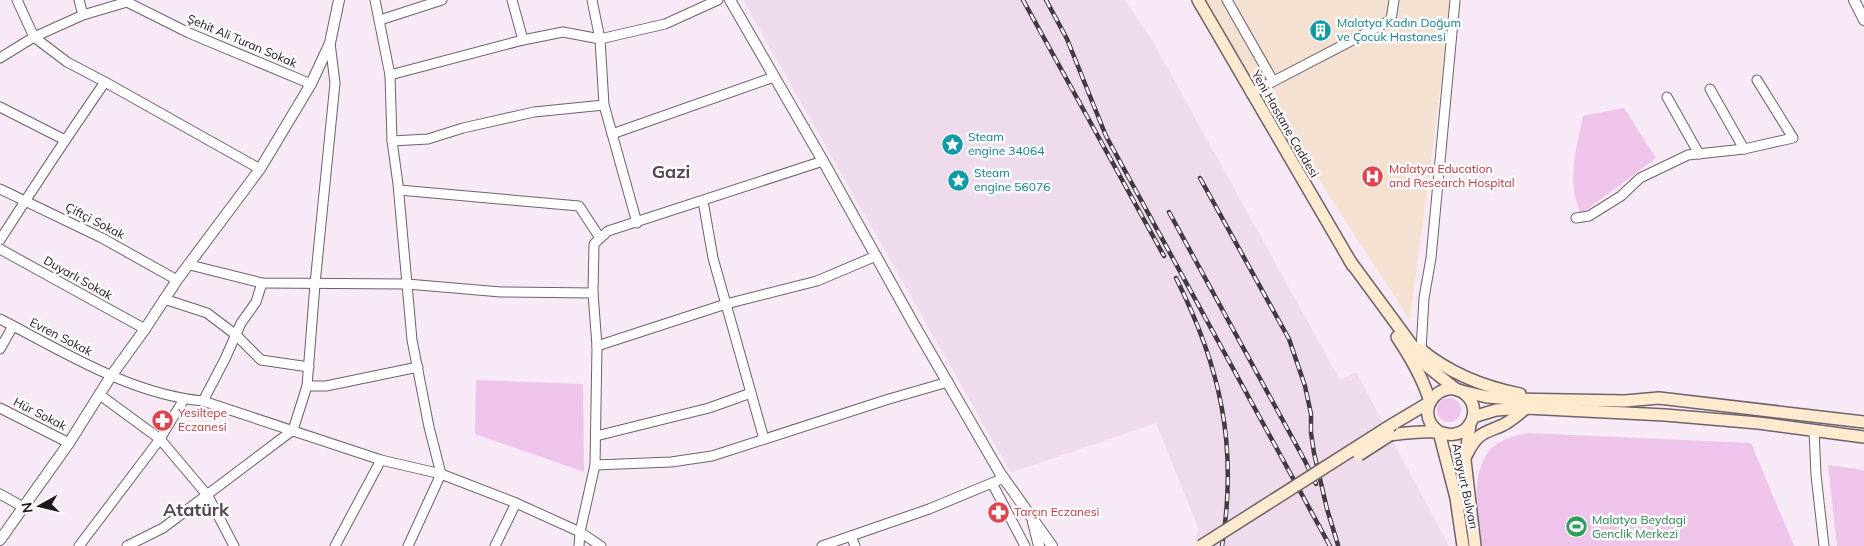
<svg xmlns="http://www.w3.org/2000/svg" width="1864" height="546" viewBox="0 0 1864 546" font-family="Mulish,sans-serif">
<rect width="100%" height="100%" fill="#f7eaf6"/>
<polygon fill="#eedcec" points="743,0 1124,0 1152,40 1340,380 1356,372 1449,546 1195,546 1198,527 1156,423 1011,473"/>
<polygon fill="#f4e1d1" points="1205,0 1452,0 1410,320 1223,32"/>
<g fill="#eec4eb">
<path d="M1624,108L1656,158L1581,214C1566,180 1576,151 1583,116Z"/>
<polygon points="476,380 583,384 584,472 475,434"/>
<circle cx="1449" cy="410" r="12"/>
<path d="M1527,433L1751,443L1794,546H1482C1479,517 1469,476 1489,451C1498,440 1514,436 1527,433Z"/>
<polygon points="1828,465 1864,470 1864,546 1837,546"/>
</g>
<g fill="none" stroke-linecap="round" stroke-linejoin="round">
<defs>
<g id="minor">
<polyline points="79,0 83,15"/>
<polyline points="375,0 390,75 392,141 398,184 412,340 429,427 441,474 408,546"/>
<polyline points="512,0 523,40"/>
<polyline points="592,0 600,39 665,24 718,0"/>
<polyline points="1227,0 1273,81"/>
<polyline points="380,20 442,0"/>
<polyline points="0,58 34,37 83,15 127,2 189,33 311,84"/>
<polyline points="390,75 523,40 563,32 600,39 604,105"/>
<polyline points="105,82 260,169"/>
<polyline points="1710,89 1744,149"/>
<polyline points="1251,93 1391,20 1394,0"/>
<polyline points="1667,97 1699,154"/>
<polyline points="0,107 65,140"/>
<polyline points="612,134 774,77"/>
<polyline points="392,141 428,139 463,128 534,112 604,105 637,223"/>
<polyline points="0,189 102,238 177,280"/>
<polyline points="399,190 579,206 600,238"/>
<polyline points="703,201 713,258 764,439"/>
<polyline points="1576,218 1589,216 1621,196 1640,178 1688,155 1744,149 1793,138 1757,80"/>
<path d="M0,240C34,187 69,134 105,82L67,62L34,37L17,0"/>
<polyline points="0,249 145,329"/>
<polyline points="190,265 262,283 407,284 501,292 593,293"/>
<polyline points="164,299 207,313 236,335 261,360 309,367"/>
<path d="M0,319C64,352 130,394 203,401L381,460L441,474L516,503L580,532L601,546"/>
<polyline points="597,346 726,304 817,281 876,256"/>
<polyline points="0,349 13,326"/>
<polyline points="1421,350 1424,298 1431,258 1455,0"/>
<polyline points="307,386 326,386 418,367"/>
<polyline points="100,395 160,439 208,496 234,546"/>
<polyline points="203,401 225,359 241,323 256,302 262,283"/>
<polyline points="0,408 69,443"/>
<polyline points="1814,430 1816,475 1824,546"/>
<polyline points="596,436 709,408 751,393"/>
<polyline points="595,465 671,462 712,456 889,399 948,382"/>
<polyline points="992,483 1025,546"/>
<polyline points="0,494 23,507"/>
<polyline points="851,536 855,546"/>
<polyline points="79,546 160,439 184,399"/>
<polyline points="127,546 163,528 293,430 307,386 315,284 335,83 330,43"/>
<polyline points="335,546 381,460"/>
<polyline points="495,546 516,503"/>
<polyline points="579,546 580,532 595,465 597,346 593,293 594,244 608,231 823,161"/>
<polyline points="822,546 929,509 1004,478"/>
</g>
<g id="tertiary">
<polyline points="127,0 127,2"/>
<polyline points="730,0 823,161 912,321 1000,473 1052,546"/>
<polyline points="1854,0 1864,20"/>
<polyline points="1033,522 1039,546"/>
<polyline points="0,540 69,443 111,376 145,329 177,280 260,169 311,84 330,43 339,0"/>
</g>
<g id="secondary">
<polyline points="1198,0 1353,266"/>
<polyline points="1350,261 1428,367 1457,390 1487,397 1512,399 1625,401 1659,398 1864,422"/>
<path d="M1420,349C1448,372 1484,387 1520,394"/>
<polyline points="1473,417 1496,410 1526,408 1665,415 1758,423 1864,437"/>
<path d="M1393,424L1430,402C1423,378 1411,358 1397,337"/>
<polyline points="1470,424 1465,460 1475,546"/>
<polyline points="1439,432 1456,498 1463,546"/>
<path d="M1390,435C1406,433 1420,431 1436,432C1443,432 1448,436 1455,434C1463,433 1469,427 1472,420C1475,413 1474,404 1469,398C1448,371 1408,409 1439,432"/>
<path d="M1467,454C1478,432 1483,434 1503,425C1511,421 1519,414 1526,408"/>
</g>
</defs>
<use href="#minor" stroke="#6c626b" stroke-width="11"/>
<use href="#tertiary" stroke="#6c626b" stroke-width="12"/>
<use href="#secondary" stroke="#6c626b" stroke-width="14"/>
<use href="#minor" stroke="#fff" stroke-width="9"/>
<use href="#tertiary" stroke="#fff" stroke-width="10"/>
<use href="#secondary" stroke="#feebcf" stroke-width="11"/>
<defs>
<g id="rail">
<polyline points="1023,0 1164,256"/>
<polyline points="1046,0 1067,39 1106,136 1330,546"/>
<polyline points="1200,178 1289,339 1305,386 1311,414 1311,433 1314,453 1327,509 1338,545"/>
<polyline points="1169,212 1305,461 1316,484"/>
<path d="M1176,278C1221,368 1238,446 1222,546"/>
</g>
</defs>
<use href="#rail" stroke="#403b40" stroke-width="4.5"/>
<use href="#rail" stroke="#fefbfd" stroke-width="2.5" stroke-dasharray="8" stroke-linecap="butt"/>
<defs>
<g id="secondary-bridge">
<polyline points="1359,455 1390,435"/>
<polyline points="1201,546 1393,424"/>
</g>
</defs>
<use href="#secondary-bridge" stroke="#6c626b" stroke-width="14" stroke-linecap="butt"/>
<use href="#secondary-bridge" stroke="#feebcf" stroke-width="11"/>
</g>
<defs>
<symbol id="building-disc" viewBox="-11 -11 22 22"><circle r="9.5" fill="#0f9aa8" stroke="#fefbfd"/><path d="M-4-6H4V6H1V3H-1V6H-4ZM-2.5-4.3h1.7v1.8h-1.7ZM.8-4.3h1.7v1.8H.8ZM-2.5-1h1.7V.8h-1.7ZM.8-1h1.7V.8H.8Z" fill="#fff"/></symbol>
<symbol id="sight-disc" viewBox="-11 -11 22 22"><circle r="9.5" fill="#0f9aa8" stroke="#fefbfd"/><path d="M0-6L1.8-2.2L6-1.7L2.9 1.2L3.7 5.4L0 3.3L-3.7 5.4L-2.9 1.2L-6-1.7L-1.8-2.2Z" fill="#fff"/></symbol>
<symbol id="hospital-disc" viewBox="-11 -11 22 22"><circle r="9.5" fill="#e0444e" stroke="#fefbfd"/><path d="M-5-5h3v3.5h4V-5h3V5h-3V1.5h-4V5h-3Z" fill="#fff"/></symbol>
<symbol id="pharmacy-disc" viewBox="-11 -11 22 22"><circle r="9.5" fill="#e0444e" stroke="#fefbfd"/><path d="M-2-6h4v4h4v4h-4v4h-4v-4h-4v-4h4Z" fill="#fff"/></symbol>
<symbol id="stadium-disc" viewBox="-11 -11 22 22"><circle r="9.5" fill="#2e9e5b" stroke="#fefbfd"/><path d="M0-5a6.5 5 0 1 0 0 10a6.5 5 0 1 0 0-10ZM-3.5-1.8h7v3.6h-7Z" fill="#fff"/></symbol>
</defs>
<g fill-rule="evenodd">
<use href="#building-disc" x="1308" y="18" width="25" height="25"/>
<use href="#sight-disc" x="940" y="132" width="25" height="25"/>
<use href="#hospital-disc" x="1360" y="164" width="25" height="25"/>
<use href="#sight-disc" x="946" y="168" width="25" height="25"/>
<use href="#pharmacy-disc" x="150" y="408" width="25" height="25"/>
<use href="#pharmacy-disc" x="986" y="500" width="25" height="25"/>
<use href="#stadium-disc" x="1564" y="514" width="25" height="25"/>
</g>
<g text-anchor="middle" stroke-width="5" stroke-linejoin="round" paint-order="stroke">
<g font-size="12" fill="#0d838f" stroke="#fefbfd" text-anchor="start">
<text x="1337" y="27">Malatya Kadın Doğum<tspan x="1337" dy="14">ve Çocuk Hastanesi</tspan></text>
<text x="968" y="141">Steam<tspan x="968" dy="14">engine 34064</tspan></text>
<text x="974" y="177">Steam<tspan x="974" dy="14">engine 56076</tspan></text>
</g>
<g font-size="12" fill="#1c181c" stroke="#fefbfd">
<text transform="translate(242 41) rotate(23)" y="4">Şehit Ali Turan Sokak</text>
<text transform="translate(1285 124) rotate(60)" y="4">Yeni Hastane Caddesi</text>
<text transform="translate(95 221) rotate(27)" y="4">Çiftçi Sokak</text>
<text transform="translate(78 278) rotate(29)" y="4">Duyarlı Sokak</text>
<text transform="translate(61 337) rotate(27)" y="4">Evren Sokak</text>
<text transform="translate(40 414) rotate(27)" y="4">Hür Sokak</text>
<text transform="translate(1465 486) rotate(78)" y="4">Anayurt Bulvarı</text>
</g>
<g font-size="12" fill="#be3a42" stroke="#fefbfd" text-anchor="start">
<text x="1389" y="173">Malatya Education<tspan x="1389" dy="14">and Research Hospital</tspan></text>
<text x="178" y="417">Yesiltepe<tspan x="178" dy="14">Eczanesi</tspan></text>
<text x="1014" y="516">Tarçın Eczanesi</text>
</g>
<g font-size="12" fill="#27864d" stroke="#fefbfd" text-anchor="start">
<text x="1592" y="524">Malatya Beydagi<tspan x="1592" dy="14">Genclik Merkezi</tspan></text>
</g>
<g font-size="18" font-weight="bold" fill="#50464f" stroke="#fefbfd">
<text x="671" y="178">Gazi</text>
<text x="196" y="516">Atatürk</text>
</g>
</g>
<g transform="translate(40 506) rotate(262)" stroke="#fefbfd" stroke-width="4" paint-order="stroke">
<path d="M0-4L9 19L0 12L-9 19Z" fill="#1c181c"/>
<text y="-8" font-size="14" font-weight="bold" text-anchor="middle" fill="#1c181c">N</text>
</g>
</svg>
